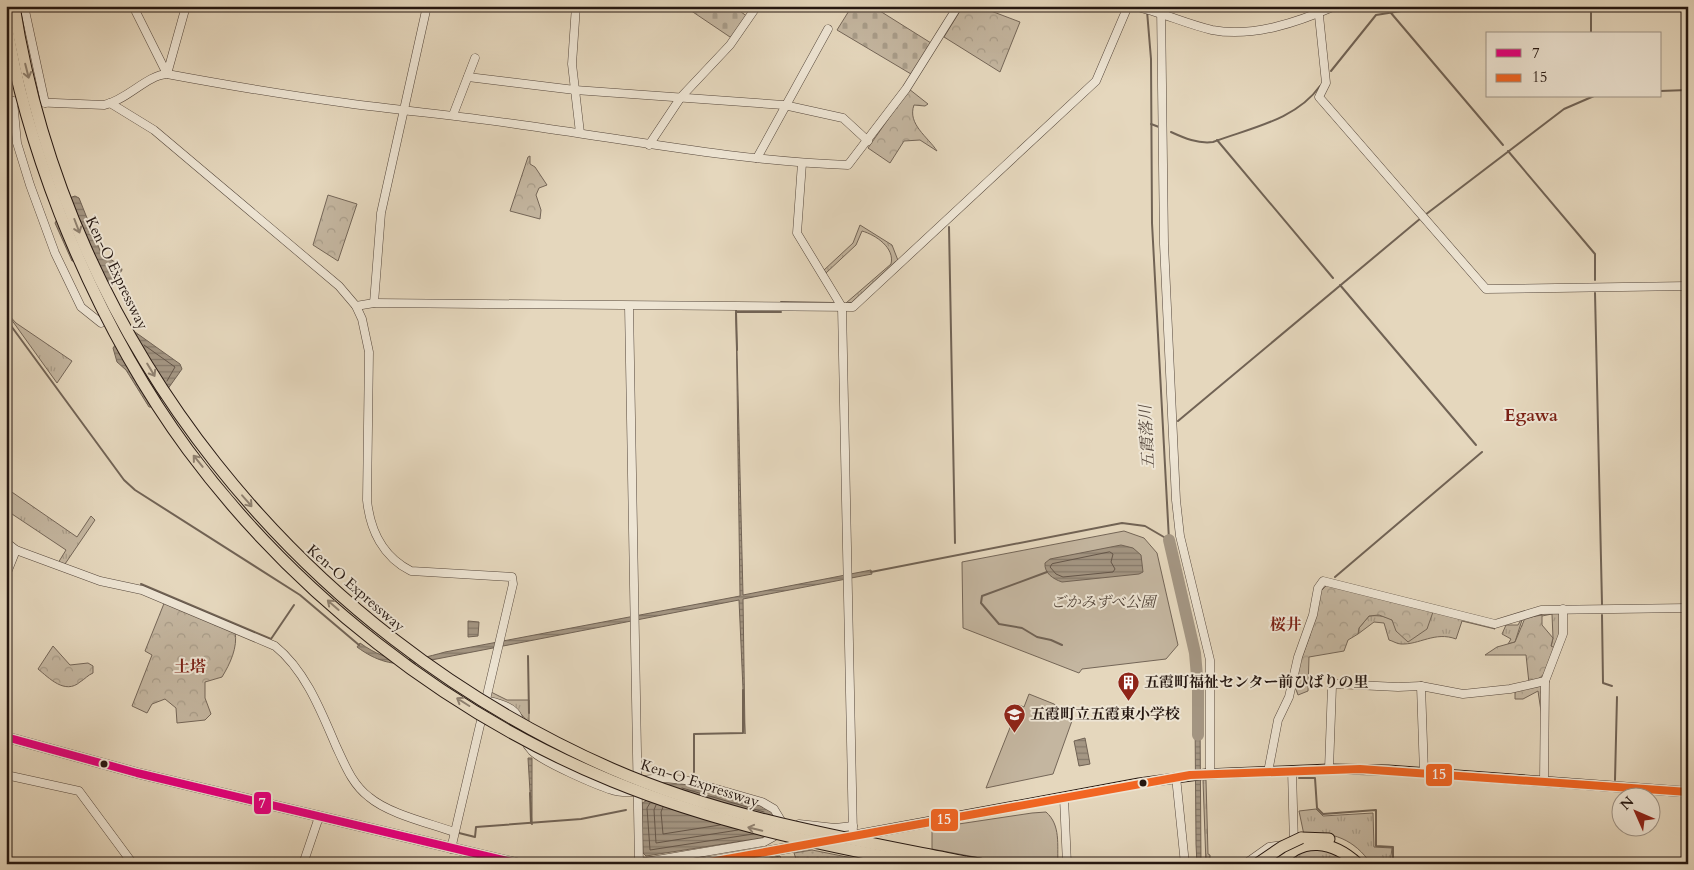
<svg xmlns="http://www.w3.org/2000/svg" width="1694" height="870" viewBox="0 0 1694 870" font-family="Cardo,'Noto Serif JP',serif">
<defs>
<pattern id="grass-tufts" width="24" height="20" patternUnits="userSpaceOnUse" patternTransform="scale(1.25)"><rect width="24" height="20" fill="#c4b6a0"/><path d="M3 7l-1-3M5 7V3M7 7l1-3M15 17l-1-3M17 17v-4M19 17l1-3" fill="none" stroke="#a89c89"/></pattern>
<pattern id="forest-crowns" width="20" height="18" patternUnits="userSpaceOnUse" patternTransform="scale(1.25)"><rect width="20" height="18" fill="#c4b6a0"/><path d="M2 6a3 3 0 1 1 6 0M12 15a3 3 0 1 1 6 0" fill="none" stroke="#a89c89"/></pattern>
<pattern id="cemetery-stones" width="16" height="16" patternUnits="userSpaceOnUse" patternTransform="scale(1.25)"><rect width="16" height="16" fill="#c4b6a0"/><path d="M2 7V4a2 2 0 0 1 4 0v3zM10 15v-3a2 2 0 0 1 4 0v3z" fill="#a89c89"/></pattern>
<pattern id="garden-dots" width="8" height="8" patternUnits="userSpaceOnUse" patternTransform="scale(1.25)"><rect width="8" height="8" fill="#c4b6a0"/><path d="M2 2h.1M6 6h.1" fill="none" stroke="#a89c89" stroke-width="1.8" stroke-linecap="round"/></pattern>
<pattern id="water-rules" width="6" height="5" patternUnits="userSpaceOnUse" patternTransform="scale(1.25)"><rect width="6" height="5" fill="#a49683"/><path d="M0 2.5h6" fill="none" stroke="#85796a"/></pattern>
</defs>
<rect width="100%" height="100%" fill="#e5d7bd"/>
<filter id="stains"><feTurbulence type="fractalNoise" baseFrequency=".004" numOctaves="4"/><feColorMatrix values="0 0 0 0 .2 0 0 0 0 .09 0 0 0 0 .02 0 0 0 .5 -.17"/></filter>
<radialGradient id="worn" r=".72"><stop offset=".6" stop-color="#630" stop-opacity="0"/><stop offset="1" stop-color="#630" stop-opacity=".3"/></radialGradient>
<g fill="url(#grass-tufts)" stroke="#746658">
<path d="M860,225L892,245L899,263L853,304L846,303L891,264C895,248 876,235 862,231L856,245L826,273L824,270L853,243Z"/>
<polygon points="6,312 16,323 72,361 57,383"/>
<polygon points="6,488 77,537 91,516 95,520 65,564 58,563 66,550 6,510"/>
<path d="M1433,612L1489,625L1495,629L1462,621L1456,639C1435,631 1419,645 1401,644C1397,644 1393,641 1389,640L1384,623L1374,622L1358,634L1359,628L1369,616C1378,615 1390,616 1395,623Z"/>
<path d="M1558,612C1566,622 1559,637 1555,648L1551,647L1553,638L1552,614L1522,620L1515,642L1508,644L1511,639L1502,634L1506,625H1518L1523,616Z"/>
<polygon points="491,692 507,700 529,700 529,723 521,714 490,698"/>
<polygon points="1203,780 1206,780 1208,854 1210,855 1210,864 1206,864"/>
<path d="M1316,809L1323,816L1373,813L1374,847L1392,848L1390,864H1371C1355,840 1332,830 1304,835L1299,811Z"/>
<polygon points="1321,847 1353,864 1296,864 1296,853"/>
</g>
<g fill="url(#forest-crowns)" stroke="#746658">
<polygon points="963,6 993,6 991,11 1020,22 1000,72 944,37"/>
<path d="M909,89L928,104L925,106L914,105C907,124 928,137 937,151L920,140L904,141L890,163L868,148Z"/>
<polygon points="530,156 530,164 535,167 547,185 539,188 536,195 541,210 540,219 510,211 528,157"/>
<polygon points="328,195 357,204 338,261 313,245"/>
<polygon points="1327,585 1433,612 1427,629 1408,642 1396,631 1392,620 1379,615 1369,616 1359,628 1358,634 1348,640 1344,651 1309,657 1308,691 1298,695 1295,687 1298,668 1310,635 1318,594"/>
<path d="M165,601L235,632C238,647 230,664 222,677L205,682V698L211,714L205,720L177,723L176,708L165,699L152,704L147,713L132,706L152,655L145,651Z"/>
<path d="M1542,615V625L1553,638L1551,646L1555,648C1548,666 1548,677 1529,683L1526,655H1485L1497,647L1515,642L1525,618Z"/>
<path d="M53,646L70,665L88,663L93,666V673C88,675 85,679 80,682C65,695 49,678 38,669Z"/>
<polygon points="1542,686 1542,718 1538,691 1523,699 1515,699 1515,690"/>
</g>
<g fill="url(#cemetery-stones)" stroke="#746658">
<polygon points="684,6 733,6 748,17 733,37 730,37"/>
<polygon points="852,6 872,6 931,43 911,74 837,30"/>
</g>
<g fill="#c4b6a0" stroke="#746658">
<polygon points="1124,531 1144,538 1157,553 1178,645 1166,659 1082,669 1079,673 963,628 962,562"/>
<polygon points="1029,694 1054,704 1073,718 1053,774 986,788 1019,705 1024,707"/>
<path d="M1046,812C1061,825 1057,845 1058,864H1012L932,849V828L1032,813Z"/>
</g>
<g fill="url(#garden-dots)" stroke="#746658">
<polygon points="812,850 882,864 855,864 854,859 796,859 794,853"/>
<polygon points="780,856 783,864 739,864"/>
</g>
<g fill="url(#water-rules)" stroke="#716355">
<polygon points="75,196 79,198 101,253 121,266 122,270 104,298 100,299 77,261 72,261 55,223 69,198"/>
<path d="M736,310L743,595L871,570L872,574L743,599L745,734L739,600L416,663C393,666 376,661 357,647L360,643C391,665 410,662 445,652L740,596Z"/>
<polygon points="128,327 180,364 182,369 155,407 149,407 126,370 117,362 113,348"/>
<path d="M1121,545L1133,548L1141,555L1143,572L1139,574L1062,582C1053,579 1044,573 1045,563L1050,559Z"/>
<polygon points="468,621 479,622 478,636 468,637"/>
<polygon points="1195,717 1200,718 1201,864 1197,864 1196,844"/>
<polygon points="1085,738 1090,764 1079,766 1074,741"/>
<polygon points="528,758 532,758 532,825"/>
<polygon points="661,780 693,785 765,807 771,811 781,825 769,836 761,838 646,856 643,853 642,803 646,801 641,789"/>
</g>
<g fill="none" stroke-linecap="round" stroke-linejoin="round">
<g stroke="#64564a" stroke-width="1">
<polyline points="144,345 175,367 167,381"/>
<polygon points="1110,552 1113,554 1111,562 1115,569 1113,572 1063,577 1056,574 1050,567 1052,564"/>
<polyline points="682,788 764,812"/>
<polyline points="650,803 647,808 650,850 753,834"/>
<polyline points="656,805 654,810 656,843 738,830"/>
<polyline points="663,807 661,812 663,834 720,825"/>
</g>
<g stroke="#716355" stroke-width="2">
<polyline points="1147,11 1151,59 1152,223 1169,540"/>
<polyline points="1391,13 1503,145"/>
<polyline points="1591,34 1591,6"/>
<polyline points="1331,71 1376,15 1432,6"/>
<polyline points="1660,91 1688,90"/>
<polyline points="1151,124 1159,127"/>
<path d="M1171,132C1184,138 1198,144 1213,142C1250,128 1296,120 1320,86"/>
<polyline points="1217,140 1333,278"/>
<polyline points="1508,151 1595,254 1595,280"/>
<polyline points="1425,215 1564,109 1594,96"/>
<polyline points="949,227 955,543"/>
<polyline points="1340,285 1476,445"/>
<polyline points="1595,293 1602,604"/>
<polyline points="781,302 833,303"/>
<polyline points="849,303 852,303 896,262"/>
<polyline points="6,319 124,480 135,490 300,595 359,645"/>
<polyline points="737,350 736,312 781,312"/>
<polyline points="1178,421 1421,218"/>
<polyline points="871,572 1122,523 1145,526 1169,540"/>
<polyline points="1047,572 982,596 981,603 999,624 1022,628 1037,637 1051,640 1062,645"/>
<polyline points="1335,577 1482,452"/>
<polyline points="141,584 271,639 294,605"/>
<polyline points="1602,615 1603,683 1612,686"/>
<polyline points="528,656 529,713"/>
<polyline points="694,772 694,734 743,733 743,690"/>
<polyline points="1299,778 1315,778 1317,808 1323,814 1376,810 1376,846 1393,847 1393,864"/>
<polyline points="1615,780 1617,697"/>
<polyline points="530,793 531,823"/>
<polyline points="459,833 475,837 476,827 581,819 626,810"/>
<polyline points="1394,863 1491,861"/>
</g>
<polyline stroke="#a49683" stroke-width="12" points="1169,540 1195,653 1198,688 1198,735"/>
<defs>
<g id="minor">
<polyline points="24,6 45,103"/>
<polyline points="133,6 167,74"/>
<polyline points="576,6 572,64 580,133"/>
<path d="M1134,6C1161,12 1186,24 1212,30C1253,38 1298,22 1335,6"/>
<polyline points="1161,6 1164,244 1176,500 1180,536 1210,660 1210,774"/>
<polyline points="1318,6 1326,83 1319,97 1486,289 1688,286"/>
<polyline points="167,74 186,6"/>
<polyline points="468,77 575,90 784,105 843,118 868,141"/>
<path d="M6,101L104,105C127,100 147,75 167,74C226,85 286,95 346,103C404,111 463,116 522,125C631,140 738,161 848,165L906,89L958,6"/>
<polyline points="13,101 17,143 30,185 55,253 81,307 101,323"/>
<polyline points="110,103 154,130 339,286 356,306 374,303 853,307 1096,81 1128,6"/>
<polyline points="453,115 475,58"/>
<polyline points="649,145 681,97 730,45 757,6"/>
<polyline points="757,158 828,29"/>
<polyline points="802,163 797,233 842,307 853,836"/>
<polyline points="374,303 381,213 427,6"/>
<path d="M356,306L362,319L369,352L367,500C370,530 383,557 411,571L512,577L513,584L451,849"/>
<polyline points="629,306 639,864"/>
<path d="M6,542L16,550L100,581L142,590L275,646C305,670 321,711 336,746C345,765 352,784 369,797C389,814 429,823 454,832"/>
<polyline points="6,575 16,550"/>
<polyline points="1421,686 1424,773"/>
<path d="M488,701C535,710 511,729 532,751C543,762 596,785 612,790C620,793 627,792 635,792"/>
<polyline points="1329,769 1332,686 1336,684 1398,687 1421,686 1463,694 1510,689 1545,681"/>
<polyline points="1292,770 1294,845"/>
<polyline points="1268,772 1278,720 1289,697 1298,657 1313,615 1318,588 1323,581 1495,624 1541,610 1688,608"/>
<polyline points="6,775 79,791 133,864"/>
<polyline points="1176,777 1185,864"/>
<polyline points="641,780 664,778 685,780 762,802 774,809 785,827"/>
<polyline points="1544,782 1545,681 1563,634 1563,609"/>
<polyline points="1064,798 1067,864"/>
<polyline points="799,824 835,828 853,826"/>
<polyline points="639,863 764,842 782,832"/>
<polyline points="303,864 319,817"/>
<polyline points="1245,864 1269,847 1283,845"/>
</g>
<g id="major">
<polyline points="6,737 137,773 520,864"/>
<polyline points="847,837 1139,783 1206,774 1329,769 1388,770 1688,792"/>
<polyline points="699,864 815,843"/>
</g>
<g id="highway">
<polyline points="1301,838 1329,839"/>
<polyline points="965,862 980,864"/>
<path d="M1279,864C1302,835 1333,841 1358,864"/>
</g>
</defs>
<use href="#minor" stroke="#55473c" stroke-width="9"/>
<use href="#major" stroke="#251711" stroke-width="11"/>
<use href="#highway" stroke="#251711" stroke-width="13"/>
<use href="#minor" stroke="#eee5d4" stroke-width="8"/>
<use href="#major" stroke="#e5d7bd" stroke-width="9"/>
<use href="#highway" stroke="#e5d7bd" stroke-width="11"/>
<defs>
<g id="highway-bridge">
<path d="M14,6C67,345 300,632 612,769C724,818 845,838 965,862"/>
<path d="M6,21C16,87 36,152 60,214C93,297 135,378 188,450C294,593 446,713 612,781C712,822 816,844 923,864"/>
<polyline points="1257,864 1282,847 1301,838"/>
</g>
</defs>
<use href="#highway-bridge" stroke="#251711" stroke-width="13" stroke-linecap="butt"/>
<use href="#highway-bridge" stroke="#e5d7bd" stroke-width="11"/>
<defs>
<polyline id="bus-1" points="6,737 137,773 520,864"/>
<polyline id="bus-2" points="699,864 1190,775 1360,769 1688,792"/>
</defs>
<use href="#bus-1" stroke="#eee5d4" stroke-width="11"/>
<use href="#bus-2" stroke="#eee5d4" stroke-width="11"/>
<use href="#bus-1" stroke="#e5007d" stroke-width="8"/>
<use href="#bus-2" stroke="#f26522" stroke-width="8"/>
</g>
<defs><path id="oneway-shaft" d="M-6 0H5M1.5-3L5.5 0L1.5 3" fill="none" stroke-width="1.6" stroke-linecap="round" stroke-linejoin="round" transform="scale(1.25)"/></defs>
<g stroke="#8f8170">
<use href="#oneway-shaft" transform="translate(27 71) rotate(76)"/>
<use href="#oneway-shaft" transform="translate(77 226) rotate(69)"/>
<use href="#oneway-shaft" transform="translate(151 370) rotate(59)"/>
<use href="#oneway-shaft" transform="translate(198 461) rotate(-129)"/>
<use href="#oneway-shaft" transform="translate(247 501) rotate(49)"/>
<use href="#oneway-shaft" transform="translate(333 605) rotate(-139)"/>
<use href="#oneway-shaft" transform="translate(463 702) rotate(-148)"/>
<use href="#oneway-shaft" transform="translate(755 829) rotate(-166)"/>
</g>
<defs>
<symbol id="building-pin" viewBox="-11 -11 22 30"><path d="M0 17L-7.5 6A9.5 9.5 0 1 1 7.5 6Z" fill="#8f2418" stroke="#eee5d4"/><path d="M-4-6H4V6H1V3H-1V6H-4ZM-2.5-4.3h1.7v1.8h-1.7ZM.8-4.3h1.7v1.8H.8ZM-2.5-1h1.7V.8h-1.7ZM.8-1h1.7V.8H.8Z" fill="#fff"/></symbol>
<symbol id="school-pin" viewBox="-11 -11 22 30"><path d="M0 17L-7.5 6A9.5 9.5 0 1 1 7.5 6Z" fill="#8f2418" stroke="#eee5d4"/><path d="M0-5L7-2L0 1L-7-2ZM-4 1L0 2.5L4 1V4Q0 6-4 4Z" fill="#fff"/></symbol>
</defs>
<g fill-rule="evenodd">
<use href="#building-pin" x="1116" y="670" width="25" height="34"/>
<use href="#school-pin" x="1002" y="702" width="25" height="34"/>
</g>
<g fill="#251711" stroke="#eee5d4" stroke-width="2">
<circle cx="104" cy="764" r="4.5"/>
<circle cx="1143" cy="783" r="4.5"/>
</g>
<g text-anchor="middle" stroke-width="4" stroke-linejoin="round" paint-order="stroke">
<g font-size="15" fill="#251711" stroke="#eee5d4">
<text transform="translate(117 273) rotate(64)" y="5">Ken-O Expressway</text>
<text transform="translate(356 588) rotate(41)" y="5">Ken-O Expressway</text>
<text transform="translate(700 783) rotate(18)" y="5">Ken-O Expressway</text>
</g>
<g font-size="15" font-style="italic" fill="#55473c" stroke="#eee5d4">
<text x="1103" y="607">ごかみずべ公園</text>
</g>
<g font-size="15" font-weight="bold" fill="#251711" stroke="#eee5d4" text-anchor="start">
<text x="1144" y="687">五霞町福祉センター前ひばりの里</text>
<text x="1030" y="719">五霞町立五霞東小学校</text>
</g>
<g font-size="16" font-style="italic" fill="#584a3f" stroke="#eee5d4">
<text transform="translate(1146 437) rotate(-93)" y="6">五霞落川</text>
</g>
<g font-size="16" font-weight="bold" fill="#7a1f14" stroke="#eee5d4">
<text x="1286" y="630">桜井</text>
<text x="190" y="672">土塔</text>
</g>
<g font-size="18" font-weight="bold" fill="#7a1f14" stroke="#eee5d4">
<text x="1531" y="421">Egawa</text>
</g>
</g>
<g stroke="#eee5d4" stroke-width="2">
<rect x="1425" y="763" width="28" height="24" rx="5" fill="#f26522"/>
<rect x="253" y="791" width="19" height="24" rx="5" fill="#e5007d"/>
<rect x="930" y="808" width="29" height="24" rx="5" fill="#f26522"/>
</g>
<g font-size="14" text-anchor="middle" font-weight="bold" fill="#fff">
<text x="1439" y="779">15</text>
<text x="262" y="808">7</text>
<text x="944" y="824">15</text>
</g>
<rect width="1694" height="870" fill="none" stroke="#e5d7bd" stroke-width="25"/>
<rect x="8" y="8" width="1679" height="855" fill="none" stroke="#251711" stroke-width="2.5"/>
<rect x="12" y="12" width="1669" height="845" fill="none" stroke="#251711"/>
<rect x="1486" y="32" width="175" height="65" fill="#eee5d4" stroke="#9e9386"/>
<rect x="1496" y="49" width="25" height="8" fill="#e5007d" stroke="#9e9386"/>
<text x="1532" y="58" font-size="15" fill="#251711">7</text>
<rect x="1496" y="74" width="25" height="8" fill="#f26522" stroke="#9e9386"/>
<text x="1532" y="82" font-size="15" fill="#251711">15</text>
<g transform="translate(1636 812) rotate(315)"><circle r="24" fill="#eee5d4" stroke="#9e9386"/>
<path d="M0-4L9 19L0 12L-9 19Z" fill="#8f2418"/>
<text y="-8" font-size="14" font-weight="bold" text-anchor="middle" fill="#251711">N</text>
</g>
<rect width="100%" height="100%" filter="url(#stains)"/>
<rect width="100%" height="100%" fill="url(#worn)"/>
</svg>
